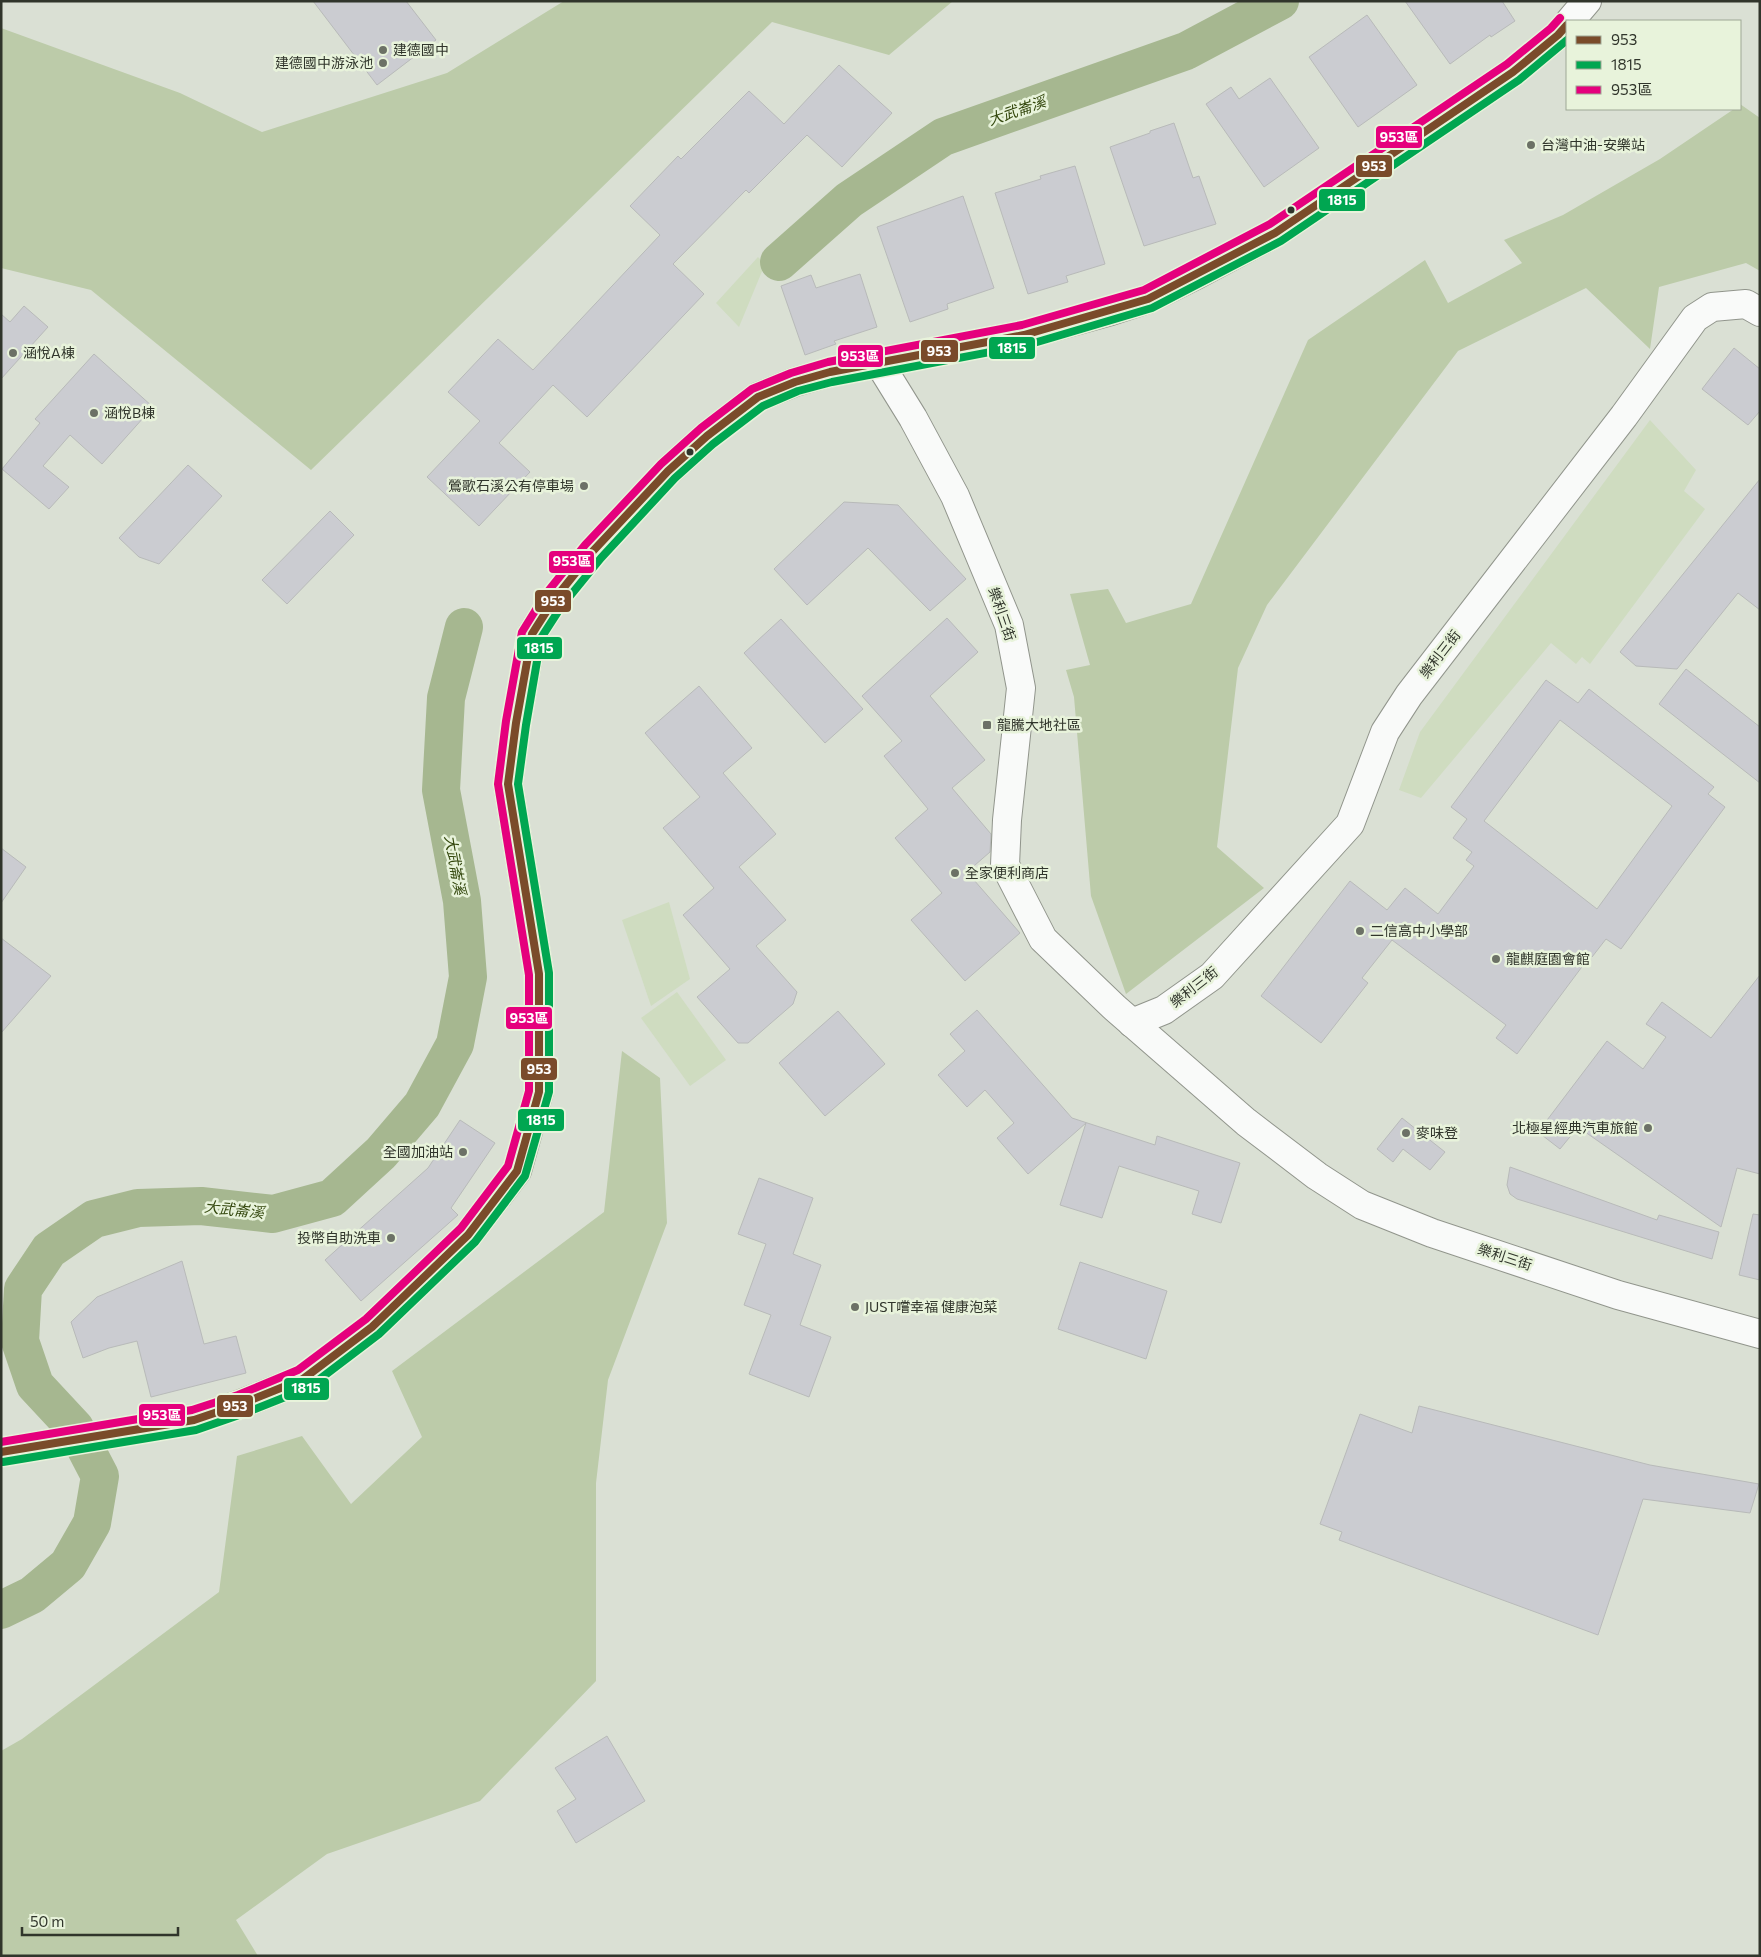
<svg xmlns="http://www.w3.org/2000/svg" width="1761" height="1957" viewBox="0 0 1761 1957" font-family="Commissioner,'Noto Sans TC',sans-serif">
<rect width="100%" height="100%" fill="#dae0d4"/>
<g fill="#cfdcc0">
<polygon points="758,257 765,264 739,327 716,303"/>
<polygon points="1650,420 1696,470 1684,491 1705,509 1590,664 1582,657 1576,664 1551,643 1421,798 1399,790 1420,732"/>
<polygon points="669,902 690,979 651,1006 622,920"/>
<polygon points="677,992 726,1060 690,1086 641,1018"/>
</g>
<g fill="#bccba9">
<polygon points="564,1 953,1 889,55 772,22 311,470 91,290 1,268 1,28 180,93 262,132 447,73"/>
<polygon points="1740,104 1760,118 1760,271 1746,263 1659,287 1650,349 1586,288 1458,351 1267,605 1238,668 1217,847 1264,888 1126,994 1091,896 1074,697 1066,670 1090,665 1070,594 1108,589 1126,623 1191,604 1308,340 1425,260 1448,303 1522,263 1504,240 1563,215 1660,159 1734,109 1740,109"/>
<polygon points="622,1051 660,1078 667,1223 608,1380 596,1483 596,1681 480,1801 327,1854 236,1920 258,1956 1,1956 1,1751 22,1739 219,1592 237,1456 302,1436 351,1504 422,1437 392,1371 604,1212"/>
</g>
<g fill="none" stroke-linecap="round" stroke-linejoin="round">
<g stroke="#a6b790" stroke-width="38">
<polyline points="779,262 849,200 943,137 1186,51 1280,1"/>
<polyline points="1,1610 32,1595 68,1565 92,1523 100,1476 75,1428 35,1385 20,1341 23,1289 49,1250 94,1219 138,1208 201,1206 273,1214 332,1198 381,1153 422,1105 455,1044 468,977 462,901 441,790 446,698 464,627"/>
</g>
</g>
<g fill="#cbccd1" stroke="#b8bab9" fill-rule="evenodd">
<polygon points="313,1 406,1 436,40 377,85"/>
<polygon points="1405,1 1502,1 1515,21 1491,37 1490,35 1450,64"/>
<polygon points="1367,15 1417,85 1358,127 1309,57"/>
<polygon points="839,65 892,113 842,167 807,135 749,193 746,190 673,264 704,294 587,417 553,385 499,443 530,472 479,526 427,477 480,421 448,392 498,339 533,370 660,235 630,206 678,156 681,159 749,91 784,124"/>
<polygon points="1270,78 1319,148 1264,187 1206,104 1231,87 1239,99"/>
<polygon points="1174,123 1193,178 1199,176 1216,224 1144,246 1110,147 1150,133 1150,131"/>
<polygon points="1075,166 1105,264 1066,276 1068,282 1028,294 995,193 1041,179 1040,176"/>
<polygon points="963,196 994,288 947,304 948,309 910,322 877,227"/>
<polygon points="860,274 877,327 834,341 836,344 805,355 781,286 811,275 816,288"/>
<polygon points="24,306 48,327 1,379 1,314 10,322"/>
<polygon points="1734,348 1760,369 1760,411 1748,425 1702,389"/>
<polygon points="94,354 153,407 102,464 70,435 43,466 69,487 49,509 2,469 40,423 35,419"/>
<polygon points="188,465 222,496 159,564 139,557 119,538"/>
<polygon points="1760,479 1760,610 1738,593 1677,669 1636,666 1620,652"/>
<polygon points="844,502 898,505 966,579 930,611 868,548 807,605 774,569"/>
<polygon points="330,511 354,535 287,604 262,580"/>
<polygon points="947,618 978,652 930,696 985,760 952,788 991,834 990,852 967,872 1020,933 965,981 911,920 942,893 895,838 928,809 884,756 902,741 862,696"/>
<polygon points="781,619 863,709 825,743 744,653"/>
<polygon points="1686,669 1760,727 1760,783 1659,704"/>
<path d="M1546,680L1578,703L1589,689L1714,787L1708,794L1725,807L1621,949L1606,939L1592,957L1590,956L1517,1054L1496,1038L1506,1025L1392,940L1362,978L1368,983L1321,1043L1261,996L1350,881L1387,910L1405,888L1438,914L1474,866L1466,860L1472,852L1453,838L1467,819L1451,807ZM1560,720L1672,806L1597,909L1484,821Z"/>
<polygon points="699,686 752,748 723,773 776,834 739,867 786,920 756,946 797,992 793,1004 748,1043 738,1043 697,997 730,969 683,915 714,888 663,828 700,797 645,733"/>
<polygon points="1,848 26,867 1,903"/>
<polygon points="1,938 51,976 1,1033"/>
<polygon points="1760,975 1760,1174 1737,1168 1721,1227 1578,1127 1560,1149 1538,1132 1607,1041 1643,1069 1666,1037 1646,1024 1662,1002 1711,1038"/>
<polygon points="977,1010 1072,1118 1155,1145 1157,1136 1240,1163 1221,1223 1192,1214 1199,1191 1119,1166 1102,1218 1060,1205 1086,1123 1028,1174 997,1138 1014,1123 985,1090 967,1107 938,1075 965,1051 950,1034"/>
<polygon points="838,1011 885,1064 825,1116 779,1063"/>
<polygon points="1402,1118 1445,1152 1430,1170 1403,1149 1393,1162 1377,1149"/>
<polygon points="460,1120 495,1143 451,1208 458,1215 361,1301 325,1260 428,1168"/>
<polygon points="1510,1167 1657,1220 1659,1215 1719,1232 1712,1259 1517,1199 1510,1194 1507,1185"/>
<polygon points="759,1178 813,1198 793,1254 821,1265 800,1325 831,1337 809,1397 749,1374 771,1315 744,1305 766,1244 738,1234"/>
<polygon points="1753,1214 1760,1215 1760,1280 1739,1275"/>
<polygon points="182,1261 204,1344 236,1336 246,1373 151,1397 137,1341 109,1348 83,1358 71,1322 97,1297"/>
<polygon points="1080,1262 1167,1291 1146,1359 1058,1329"/>
<polygon points="1419,1406 1650,1465 1759,1484 1750,1513 1643,1499 1598,1635 1339,1540 1342,1532 1320,1524 1360,1414 1412,1433"/>
<polygon points="607,1736 645,1801 576,1843 557,1811 576,1799 555,1768"/>
</g>
<g fill="none" stroke-linecap="round" stroke-linejoin="round">
<defs>
<g id="minor">
<polyline points="1570,21 1587,1"/>
<polyline points="879,363 913,418 955,496 1009,625 1021,688 1007,820 1005,865 1043,939 1115,1008 1246,1122 1317,1176 1362,1205 1432,1233 1618,1295 1760,1334"/>
<polyline points="1132,1023 1164,1010 1212,976 1350,824 1385,732 1409,695 1624,416 1695,318 1712,307 1746,304 1760,312"/>
<polyline points="1,1452 194,1420 241,1404 303,1379 372,1327 468,1235 517,1171 539,1092 539,974 508,784 516,723 532,634 553,601 593,551 668,471 707,436 758,397 795,382 830,372 1024,335 1111,311 1148,299 1198,274 1275,233 1513,72 1558,35 1567,25"/>
</g>
</defs>
<use href="#minor" stroke="#91958c" stroke-width="30"/>
<use href="#minor" stroke="#f9faf9" stroke-width="28"/>
<defs>
<polyline id="bus-1" points="1,1452 194,1420 241,1404 303,1379 372,1327 468,1235 517,1171 539,1092 539,974 508,784 516,723 532,634 553,601 593,551 668,471 707,436 758,397 795,382 830,372 1024,335 1148,299 1275,233 1513,72 1558,35 1567,25"/>
<polyline id="bus-2" points="3,1462 196,1430 245,1413 308,1388 379,1334 475,1242 525,1176 549,1092 549,973 518,784 526,725 541,638 561,607 601,558 675,478 713,444 763,406 798,391 832,382 1027,345 1152,308 1281,241 1519,80 1567,40"/>
<polyline id="bus-3" points="1,1442 192,1410 238,1395 298,1370 366,1319 461,1228 508,1166 529,1091 529,975 498,784 506,721 522,632 545,595 585,545 661,464 701,428 752,389 791,373 828,362 1022,325 1144,290 1270,224 1507,64 1551,28 1560,18"/>
</defs>
<use href="#bus-1" stroke="#e8f3db" stroke-width="11"/>
<use href="#bus-2" stroke="#e8f3db" stroke-width="11"/>
<use href="#bus-3" stroke="#e8f3db" stroke-width="11"/>
<use href="#bus-1" stroke="#7a4b2a" stroke-width="8"/>
<use href="#bus-2" stroke="#00a651" stroke-width="8"/>
<use href="#bus-3" stroke="#e5007d" stroke-width="8"/>
</g>
<g fill="#6c7166" stroke="#e8f3db" stroke-width="2">
<circle cx="383" cy="50" r="5"/>
<circle cx="383" cy="63" r="5"/>
<circle cx="1531" cy="145" r="5"/>
<circle cx="13" cy="353" r="5"/>
<circle cx="94" cy="413" r="5"/>
<circle cx="584" cy="486" r="5"/>
<rect x="982" y="720" width="10" height="10" rx="2.5"/>
<circle cx="955" cy="873" r="5"/>
<circle cx="1360" cy="931" r="5"/>
<circle cx="1496" cy="959" r="5"/>
<circle cx="1648" cy="1128" r="5"/>
<circle cx="1406" cy="1133" r="5"/>
<circle cx="463" cy="1152" r="5"/>
<circle cx="391" cy="1238" r="5"/>
<circle cx="855" cy="1307" r="5"/>
</g>
<g fill="#30352b" stroke="#e8f3db" stroke-width="2">
<circle cx="1291" cy="210" r="4.5"/>
<circle cx="690" cy="452" r="4.5"/>
</g>
<g text-anchor="middle" stroke-width="5" stroke-linejoin="round" paint-order="stroke">
<g font-size="14" fill="#30352b" stroke="#e8f3db" text-anchor="start">
<text x="393" y="55">建德國中</text>
<text x="373" y="68" text-anchor="end">建德國中游泳池</text>
<text x="1541" y="150">台灣中油-安樂站</text>
<text x="23" y="358">涵悅A棟</text>
<text x="104" y="418">涵悅B棟</text>
<text x="574" y="491" text-anchor="end">鶯歌石溪公有停車場</text>
<text x="997" y="730">龍騰大地社區</text>
<text x="965" y="878">全家便利商店</text>
<text x="1370" y="936">二信高中小學部</text>
<text x="1506" y="964">龍麒庭園會館</text>
<text x="1638" y="1133" text-anchor="end">北極星經典汽車旅館</text>
<text x="1416" y="1138">麥味登</text>
<text x="453" y="1157" text-anchor="end">全國加油站</text>
<text x="381" y="1243" text-anchor="end">投幣自助洗車</text>
<text x="865" y="1312">JUST嚐幸福 健康泡菜</text>
</g>
<g font-size="14" fill="#30352b" stroke="#e8f3db">
<text transform="translate(1002 614) rotate(71)" y="5">樂利三街</text>
<text transform="translate(1440 654) rotate(-52)" y="5">樂利三街</text>
<text transform="translate(1194 987) rotate(-38)" y="5">樂利三街</text>
<text transform="translate(1505 1257) rotate(18)" y="5">樂利三街</text>
</g>
<g font-size="15" font-style="italic" fill="#33470d" stroke="#e8f3db">
<text transform="translate(1017 111) rotate(-19)" y="5">大武崙溪</text>
<text transform="translate(455 865) rotate(80)" y="5">大武崙溪</text>
<text transform="translate(234 1210) rotate(6)" y="5">大武崙溪</text>
</g>
</g>
<g stroke="#e8f3db" stroke-width="2">
<rect x="1375" y="125" width="48" height="24" rx="5" fill="#e5007d"/>
<rect x="1355" y="154" width="38" height="24" rx="5" fill="#7a4b2a"/>
<rect x="1318" y="188" width="48" height="24" rx="5" fill="#00a651"/>
<rect x="988" y="336" width="48" height="24" rx="5" fill="#00a651"/>
<rect x="920" y="339" width="39" height="24" rx="5" fill="#7a4b2a"/>
<rect x="837" y="344" width="47" height="24" rx="5" fill="#e5007d"/>
<rect x="548" y="550" width="47" height="24" rx="5" fill="#e5007d"/>
<rect x="534" y="589" width="38" height="24" rx="5" fill="#7a4b2a"/>
<rect x="516" y="636" width="47" height="24" rx="5" fill="#00a651"/>
<rect x="505" y="1006" width="48" height="24" rx="5" fill="#e5007d"/>
<rect x="520" y="1057" width="38" height="24" rx="5" fill="#7a4b2a"/>
<rect x="517" y="1108" width="48" height="24" rx="5" fill="#00a651"/>
<rect x="283" y="1377" width="47" height="24" rx="5" fill="#00a651"/>
<rect x="216" y="1394" width="38" height="24" rx="5" fill="#7a4b2a"/>
<rect x="138" y="1403" width="48" height="24" rx="5" fill="#e5007d"/>
</g>
<g font-size="14" text-anchor="middle" font-weight="bold" fill="#fff">
<text x="1399" y="142">953區</text>
<text x="1374" y="171">953</text>
<text x="1342" y="205">1815</text>
<text x="1012" y="353">1815</text>
<text x="939" y="356">953</text>
<text x="860" y="361">953區</text>
<text x="572" y="566">953區</text>
<text x="553" y="606">953</text>
<text x="539" y="653">1815</text>
<text x="529" y="1023">953區</text>
<text x="539" y="1074">953</text>
<text x="541" y="1125">1815</text>
<text x="306" y="1393">1815</text>
<text x="235" y="1411">953</text>
<text x="162" y="1420">953區</text>
</g>
<rect width="1761" height="1957" fill="none" stroke="#30352b" stroke-width="5"/>
<rect x="1566" y="20" width="175" height="90" fill="#e8f3db" stroke="#9ea795"/>
<rect x="1576" y="36" width="25" height="8" fill="#7a4b2a" stroke="#9ea795"/>
<text x="1611" y="45" font-size="15" fill="#30352b">953</text>
<rect x="1576" y="61" width="25" height="8" fill="#00a651" stroke="#9ea795"/>
<text x="1611" y="70" font-size="15" fill="#30352b">1815</text>
<rect x="1576" y="86" width="25" height="8" fill="#e5007d" stroke="#9ea795"/>
<text x="1611" y="95" font-size="15" fill="#30352b">953區</text>
<path d="M22 1927v8h156v-8" fill="none" stroke="#30352b" stroke-width="2.5"/>
<text x="30" y="1927" font-size="15" fill="#30352b" stroke="#e8f3db" stroke-width="4" paint-order="stroke">50 m</text>
</svg>
